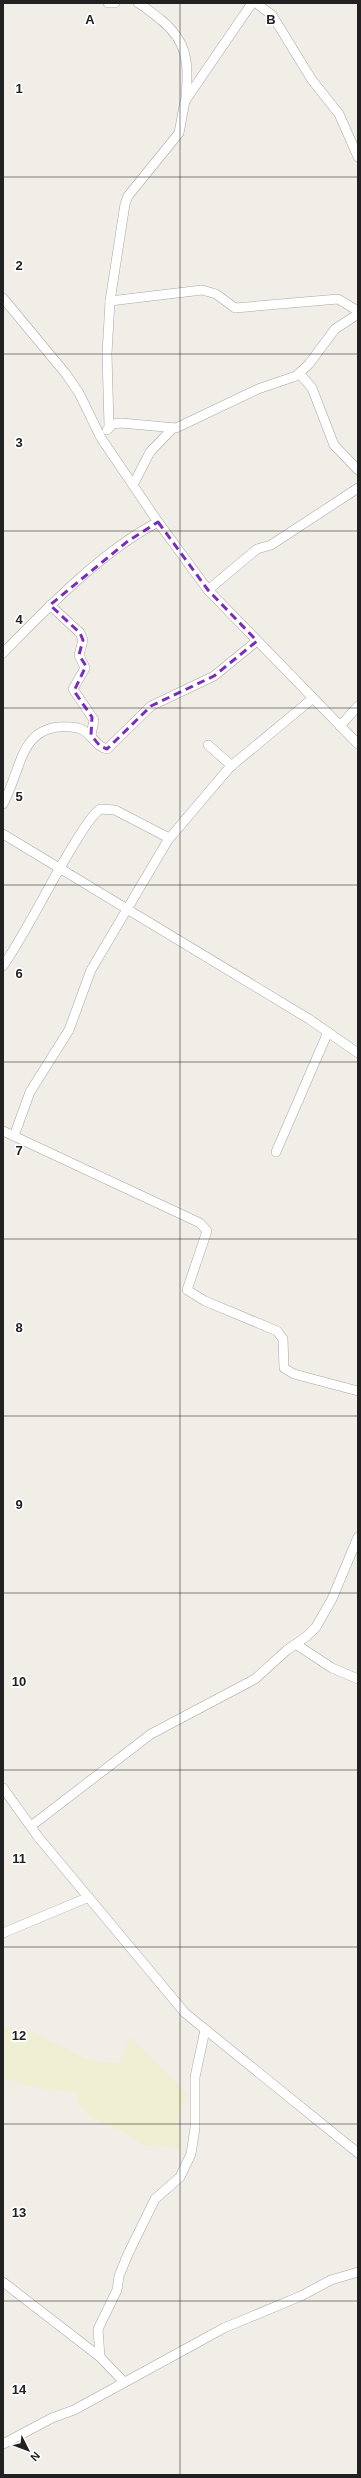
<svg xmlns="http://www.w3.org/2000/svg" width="361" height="2478" viewBox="0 0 361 2478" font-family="Helvetica,sans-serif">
<rect width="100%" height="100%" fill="#f1ede7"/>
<polygon fill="#eff0d3" points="3,2026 32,2031 86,2059 110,2063 120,2063 129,2037 187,2093 177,2124 183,2149 143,2145 122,2131 90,2117 78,2103 76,2093 38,2088 3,2079"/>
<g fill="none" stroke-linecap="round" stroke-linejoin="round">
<defs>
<g id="minor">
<polyline points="108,3 115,3"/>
<path d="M138,3C146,7 153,14 160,19C190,43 188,65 186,100"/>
<polyline points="256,3 272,15 312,80 339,114 358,157"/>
<polyline points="3,298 66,374 79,393 101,438 158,522 208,590 358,744"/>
<polyline points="110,301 202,290 216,294 235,308 338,299 358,311"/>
<polyline points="300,374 312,388 334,445 358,470"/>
<polyline points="109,426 107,354 110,301 125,204 128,196 179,133 185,101 252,3"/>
<polyline points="107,430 113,424 121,423 176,428 258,389 296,376 309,364 335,329 358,314"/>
<polyline points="133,485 150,452 172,429"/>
<polyline points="208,590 257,549 271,545 358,488"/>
<polyline points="50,605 80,633 83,640 79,655 85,668 73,689 94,720 91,735"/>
<path d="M3,653C47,608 102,551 158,522"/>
<polyline points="340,726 358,706"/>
<polyline points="208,745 232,766"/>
<path d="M3,804C23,768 19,718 78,728C91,731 95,747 107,749L151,706L214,676L257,641"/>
<polyline points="3,834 309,1019 358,1053"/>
<path d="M3,966C30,926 50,882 76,841C83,830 89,818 100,809L115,810L169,838"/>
<polyline points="3,1131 200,1223 207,1231 187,1290 205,1301 277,1331 283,1339 284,1368 294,1374 358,1391"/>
<polyline points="14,1136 30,1092 69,1030 91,970 168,840 230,767 312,699"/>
<polyline points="276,1152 328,1032"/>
<polyline points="297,1645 332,1668 358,1679"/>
<polyline points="3,1788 39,1838 185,2013 358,2153"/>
<polyline points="31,1826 151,1734 255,1679 287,1650 307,1636 316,1627 332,1599 358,1537"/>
<polyline points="3,1933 89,1897"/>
<polyline points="3,2282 100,2357 124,2382"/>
<polyline points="100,2357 98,2329 117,2290 119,2276 128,2254 155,2199 180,2177 191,2154 195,2128 195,2077 205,2030"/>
<polyline points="3,2444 52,2418 74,2410 224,2328 301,2296 331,2280 358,2272"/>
</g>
</defs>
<use href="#minor" stroke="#a8a8a8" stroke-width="10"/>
<use href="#minor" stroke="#fff" stroke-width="9"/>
</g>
<path fill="none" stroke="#7b2cbf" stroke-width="3" stroke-dasharray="8 5" stroke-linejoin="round" d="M158,522L208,590L257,641L214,676L151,706L107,749L100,746L91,735L92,717L74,691L86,666L79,655L83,640L80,633L50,605L128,541Z"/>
<path fill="none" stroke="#212121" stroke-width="1" stroke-opacity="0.55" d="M180,3V2475M3,177H358M3,354H358M3,531H358M3,708H358M3,885H358M3,1062H358M3,1239H358M3,1416H358M3,1593H358M3,1770H358M3,1947H358M3,2124H358M3,2301H358"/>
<g font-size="13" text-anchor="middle" font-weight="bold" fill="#212121" stroke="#fff" stroke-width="3.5" stroke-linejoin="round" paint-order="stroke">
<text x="90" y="24">A</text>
<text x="271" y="24">B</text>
<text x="19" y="93">1</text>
<text x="19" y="270">2</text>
<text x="19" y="447">3</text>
<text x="19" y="624">4</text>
<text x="19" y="801">5</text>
<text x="19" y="978">6</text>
<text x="19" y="1155">7</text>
<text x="19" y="1332">8</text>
<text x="19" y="1509">9</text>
<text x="19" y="1686">10</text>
<text x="19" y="1863">11</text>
<text x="19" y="2040">12</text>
<text x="19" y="2217">13</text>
<text x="19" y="2394">14</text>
</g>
<rect width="361" height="2478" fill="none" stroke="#212121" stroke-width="8"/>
<g transform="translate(28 2450) rotate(132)" stroke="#ffffff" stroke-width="3" paint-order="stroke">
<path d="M0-3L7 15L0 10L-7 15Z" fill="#212121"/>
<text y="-6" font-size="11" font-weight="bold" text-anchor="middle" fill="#212121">N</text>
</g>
</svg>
